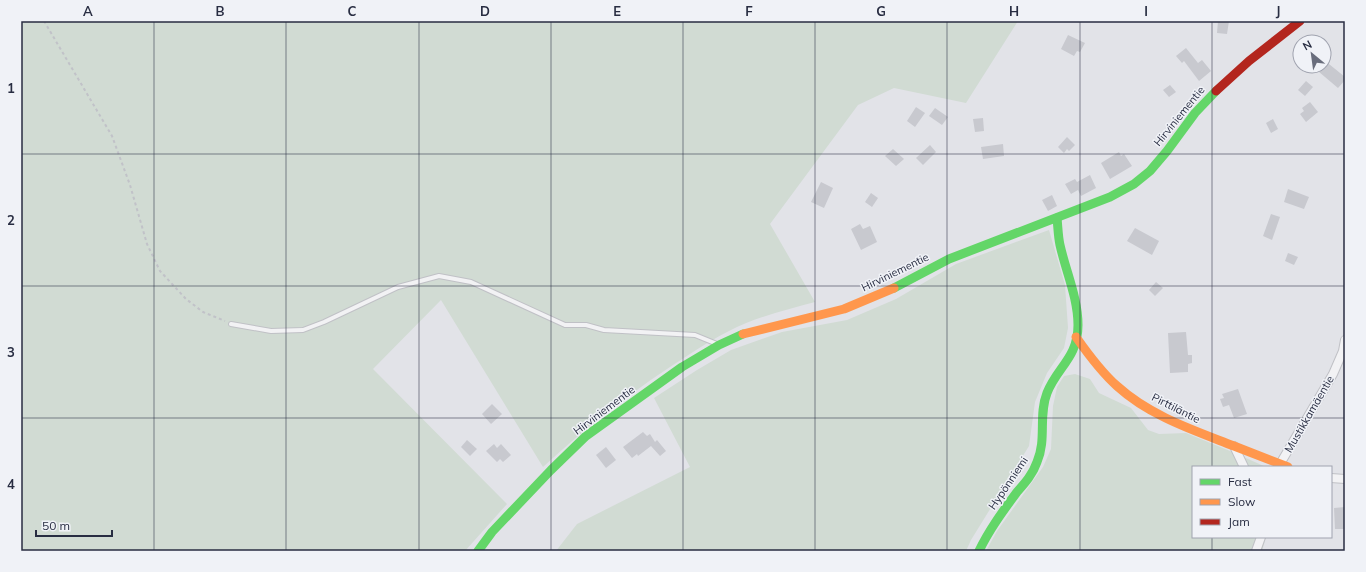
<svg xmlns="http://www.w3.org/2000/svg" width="1366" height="572" viewBox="0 0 1366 572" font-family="Mulish,sans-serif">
<rect width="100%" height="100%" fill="#e2e3e8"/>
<g fill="#d1dbd3">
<path d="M21,21H1018L966,103L894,88L858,105L770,224L815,302C786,310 756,317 729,331C707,342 687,356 667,369C622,399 582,431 543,467L441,300L373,369L507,504L465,551H21Z"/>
<polygon points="1049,230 1065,285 1068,328 1064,348 1047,373 1035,402 1029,446 971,540 966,551 556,551 577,524 690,467 654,398 697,370 731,350 782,332 847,320 896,299 956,264"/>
<polygon points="1075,374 1090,379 1099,393 1131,408 1148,430 1159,434 1186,433 1230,451 1266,467 1193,467 1193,537 1266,537 1262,551 986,551 997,531 1043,467 1051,449 1053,406 1057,387 1064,376"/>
</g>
<g fill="#c8c9cf">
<polygon points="1218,21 1229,21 1227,34 1217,33"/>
<polygon points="1068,35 1085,43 1080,52 1077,51 1074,56 1061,49"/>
<polygon points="1186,48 1198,63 1202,60 1211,71 1199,81 1184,61 1182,63 1176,56"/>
<polygon points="1324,60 1345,77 1345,80 1338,88 1312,66 1324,66"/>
<polygon points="1306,81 1313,87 1305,96 1298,90"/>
<polygon points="1170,85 1176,92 1169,97 1163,90"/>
<polygon points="1310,102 1318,112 1306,122 1300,114 1304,111 1302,108"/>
<polygon points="916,107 925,113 915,127 907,121"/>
<polygon points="935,108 948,117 942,125 929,116"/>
<polygon points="983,118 984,131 975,132 973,119"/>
<polygon points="1273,119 1278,129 1271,133 1266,123"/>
<polygon points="1067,137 1075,145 1069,151 1067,149 1064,153 1058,147"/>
<polygon points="1003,144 1004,156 983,159 981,147"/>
<polygon points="930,145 936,152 923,165 916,158"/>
<polygon points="893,149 904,159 896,166 885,156"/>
<polygon points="1119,152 1121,156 1124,154 1132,166 1110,179 1101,163"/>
<polygon points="1090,175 1096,188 1081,196 1078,190 1071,194 1065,184 1075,179 1077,182"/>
<polygon points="821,182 833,188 824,208 811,202"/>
<polygon points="1288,189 1309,197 1304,209 1284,202"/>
<polygon points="871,193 878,198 872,207 865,202"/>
<polygon points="1052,195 1057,206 1048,211 1042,200"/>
<polygon points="1271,214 1280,217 1272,240 1263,236"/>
<polygon points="860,224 863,229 870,226 877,242 861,250 851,229"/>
<polygon points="1135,228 1159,241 1152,255 1127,241"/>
<polygon points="1288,253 1298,257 1294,265 1285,261"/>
<polygon points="1156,282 1163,288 1155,296 1149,290"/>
<polygon points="1186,332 1188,355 1192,355 1192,363 1188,364 1188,372 1170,373 1168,333"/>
<polygon points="1238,389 1247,414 1234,418 1229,405 1223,407 1220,399 1224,398 1222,394"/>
<polygon points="492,404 502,414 491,424 482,414"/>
<polygon points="643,432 647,436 650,434 655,442 657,440 666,451 660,456 651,446 638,456 637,454 632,458 623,447"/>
<polygon points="467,440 477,449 470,456 461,447"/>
<polygon points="494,444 497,448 501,444 511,455 503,462 500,459 497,462 486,451"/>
<polygon points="606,447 616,460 606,468 596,455"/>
<polygon points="1345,507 1345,529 1335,529 1334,508"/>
</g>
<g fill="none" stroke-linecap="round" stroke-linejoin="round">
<defs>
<polyline id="lane" points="231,324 271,331 303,330 324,322 398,287 439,276 471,282 565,325 586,325 604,330 695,335 717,344"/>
<g id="street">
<polyline points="1234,446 1244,467"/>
<polyline points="1280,464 1333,374 1343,351 1345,340"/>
<polyline points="1331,478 1345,479"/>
<polyline points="1256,551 1261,537"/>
</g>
</defs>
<use href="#lane" stroke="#c0c1c6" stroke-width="6"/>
<use href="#street" stroke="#c0c1c6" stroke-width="10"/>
<polyline stroke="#c1c2c8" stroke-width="2" stroke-dasharray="3 3" stroke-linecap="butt" points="44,21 112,136 130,185 147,244 160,271 186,299 203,312 225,321"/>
<use href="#lane" stroke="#f2f2f4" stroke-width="4"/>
<use href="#street" stroke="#f2f2f4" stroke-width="8"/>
<g stroke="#63d668" stroke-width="9">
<polyline points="894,288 949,259 1110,197 1134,184 1150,171 1167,151 1195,113 1216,91"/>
<polyline points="478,551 492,532 551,470 586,436 682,367 719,345 743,334"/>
<path d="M979,551C989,530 1003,511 1017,492C1025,483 1033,474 1037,462C1047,439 1038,416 1047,393C1057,367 1078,358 1078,325C1078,298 1066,272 1060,245C1058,236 1058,227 1057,218"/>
</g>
<g stroke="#ff974d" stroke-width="9">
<polyline points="743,334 844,309 894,288"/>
<path d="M1076,337C1088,354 1101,372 1117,386C1150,416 1193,430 1234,446C1252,453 1270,460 1288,467"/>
</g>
<polyline stroke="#b3261e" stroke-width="9" points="1216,91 1249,61 1300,21"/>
</g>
<path fill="none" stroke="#282d42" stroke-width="1" stroke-opacity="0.55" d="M154,21V551M286,21V551M419,21V551M551,21V551M683,21V551M815,21V551M947,21V551M1080,21V551M1212,21V467M21,154H1345M21,286H1345M21,418H1345M1212,537V551"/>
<g text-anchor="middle" stroke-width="3" stroke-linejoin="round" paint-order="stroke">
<g font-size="11" fill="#282d42" stroke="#f0f2f7">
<text transform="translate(1179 116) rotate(-51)" y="4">Hirviniementie</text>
<text transform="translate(895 272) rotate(-26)" y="4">Hirviniementie</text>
<text transform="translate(1176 408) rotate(27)" y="4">Pirttiläntie</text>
<text transform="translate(604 410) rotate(-37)" y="4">Hirviniementie</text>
<text transform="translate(1309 414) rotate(-60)" y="4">Mustikkamäentie</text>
<text transform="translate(1008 483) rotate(-56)" y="4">Hypönniemi</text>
</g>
</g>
<rect width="1366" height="572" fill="none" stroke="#f0f2f7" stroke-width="44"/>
<rect x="1192" y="466" width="140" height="72" fill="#f0f2f7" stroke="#a0a3af"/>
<rect x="1200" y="479" width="20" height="6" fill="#63d668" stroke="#a0a3af"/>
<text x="1228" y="486" font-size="12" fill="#282d42">Fast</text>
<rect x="1200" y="499" width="20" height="6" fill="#ff974d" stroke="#a0a3af"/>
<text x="1228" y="506" font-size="12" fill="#282d42">Slow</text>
<rect x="1200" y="519" width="20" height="6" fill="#b3261e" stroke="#a0a3af"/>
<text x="1228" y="526" font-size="12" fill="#282d42">Jam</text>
<g transform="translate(1312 54) rotate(331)"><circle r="19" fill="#f0f2f7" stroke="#a0a3af"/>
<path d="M0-3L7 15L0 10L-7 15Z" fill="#696d7c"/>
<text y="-6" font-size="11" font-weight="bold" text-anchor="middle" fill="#282d42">N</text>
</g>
<path d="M36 530v6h76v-6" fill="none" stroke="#282d42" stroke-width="2"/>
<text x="42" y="530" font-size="12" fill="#282d42" stroke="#f0f2f7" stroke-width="3" paint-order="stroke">50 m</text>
<rect x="22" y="22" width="1322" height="528" fill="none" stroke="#282d42" stroke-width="1.5"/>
<g font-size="13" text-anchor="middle" font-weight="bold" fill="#282d42">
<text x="88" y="16">A</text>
<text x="220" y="16">B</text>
<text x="352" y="16">C</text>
<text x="485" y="16">D</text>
<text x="617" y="16">E</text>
<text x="749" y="16">F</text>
<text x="881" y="16">G</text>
<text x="1014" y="16">H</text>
<text x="1146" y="16">I</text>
<text x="1278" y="16">J</text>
<text x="11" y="93">1</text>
<text x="11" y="225">2</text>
<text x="11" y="357">3</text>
<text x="11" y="489">4</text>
</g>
</svg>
